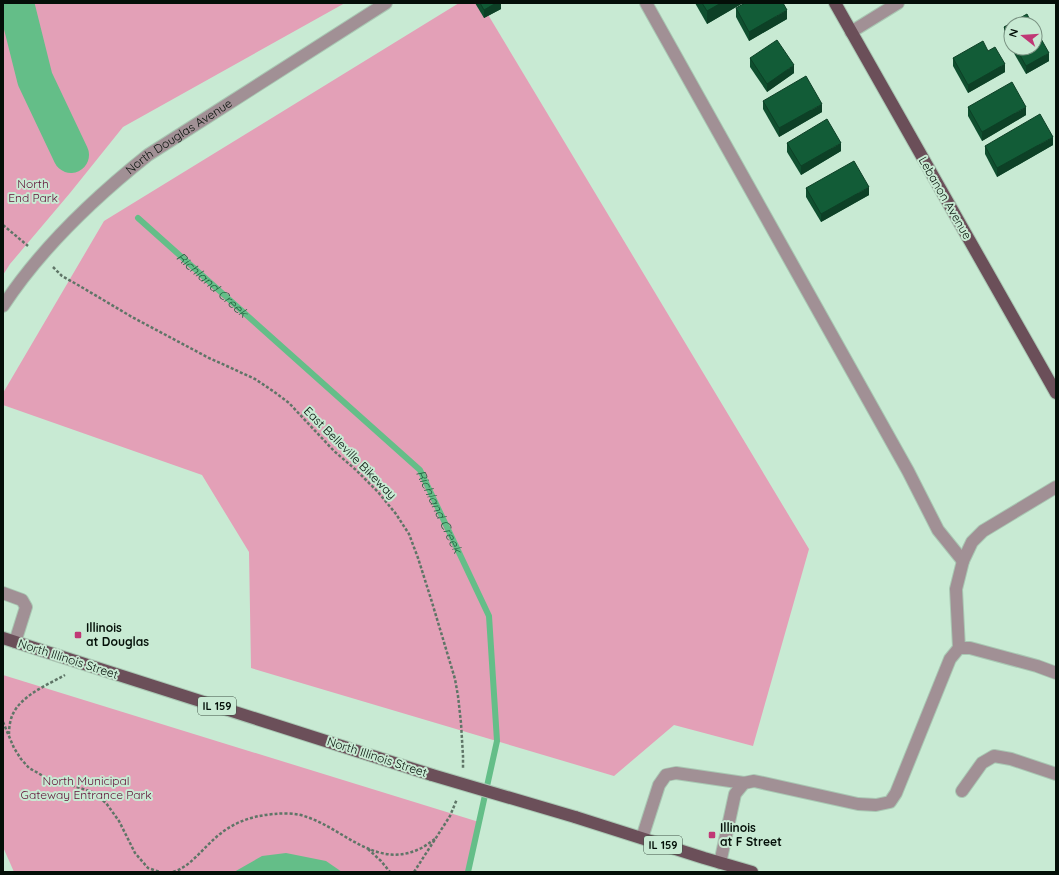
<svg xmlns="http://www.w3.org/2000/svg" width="1059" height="875" viewBox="0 0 1059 875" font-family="Quicksand,sans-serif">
<rect width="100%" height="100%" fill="#c8ead3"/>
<g fill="#e3a0b7">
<polygon points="3,3 345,3 123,127 70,193 10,264 3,275"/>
<polygon points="459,3 481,3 809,549 753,746 674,725 614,776 251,668 249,552 202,475 3,405 3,393 104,221"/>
<polygon points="3,675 479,822 468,872 14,872 3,847"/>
</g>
<polygon fill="#64be88" points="286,853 326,861 342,872 234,872 262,856"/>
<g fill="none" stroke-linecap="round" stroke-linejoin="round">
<path stroke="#64be88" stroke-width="6" id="s1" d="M138,218L420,470L489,616L497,741L468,872"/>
<polyline stroke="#64be88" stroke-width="36" points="16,3 35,79 71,155"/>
<defs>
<g id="minor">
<polyline points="646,3 908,471 938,530 963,561"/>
<polyline points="851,32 898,3"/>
<path id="s2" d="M3,306C41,248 94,198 148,155L386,3"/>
<polyline points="3,593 22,600 26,607 15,642"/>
<polyline points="959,648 956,589 963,561 972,542 983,531 1056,487"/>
<polyline points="962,791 982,763 994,756 1011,759 1056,774"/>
<polyline points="642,838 659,785 666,775 676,773 744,783"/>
<polyline points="720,863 735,794 744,783 754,781 858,804 876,805 890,802 896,793 950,659 959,648 970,648 1037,666 1056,673"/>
</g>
<g id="major">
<polyline points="835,3 1056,393"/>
<polyline points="3,638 432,775"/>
<polyline points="575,817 704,858 752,872"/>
</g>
</defs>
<use href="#minor" stroke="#a9c7b3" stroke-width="14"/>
<use href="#major" stroke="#a9c7b3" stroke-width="14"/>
<g stroke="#5f7567" stroke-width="2.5" stroke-dasharray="3 2" stroke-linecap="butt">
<polyline points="3,225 28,246"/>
<polyline points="53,267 62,276 78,285 132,317 209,358 229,367 255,379 273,391 289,403 334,451 356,470 378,492 396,514 409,534 418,558 431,599 455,679 458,696 461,723 463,756 463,768"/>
<polyline points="3,722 14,748 21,759 29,768 38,773 48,779 77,787 92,792 106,803 119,821 135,853 148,868 160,872"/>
<path d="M9,734C9,728 10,721 12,716C20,696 47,685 65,675"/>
<polyline points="368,849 381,861 390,872"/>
<path d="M173,872C189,867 199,853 211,842C229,824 249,816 274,814C284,813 297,813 307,817C343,829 375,868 417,850C423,848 429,843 435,839"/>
<polyline points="414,872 450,816 457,799"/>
</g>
<use href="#minor" stroke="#a19095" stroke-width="12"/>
<use href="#major" stroke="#6b4f59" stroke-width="12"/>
<defs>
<polyline id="major-bridge" points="432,775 575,817"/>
</defs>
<use href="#major-bridge" stroke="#a9c7b3" stroke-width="14" stroke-linecap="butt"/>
<use href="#major-bridge" stroke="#6b4f59" stroke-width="12"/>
</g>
<g fill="#0f4f2f">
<polygon points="475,3 501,3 501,9 484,18"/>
<polygon points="695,3 743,3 707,24"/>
<polygon points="736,8 787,19 749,41 736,17"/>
<polygon points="1011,24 1011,48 1004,36 1004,27"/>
<polygon points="1011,48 1035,48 1049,61 1026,74"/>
<polygon points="988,51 1005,72 968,93 953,66 953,58"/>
<polygon points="750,58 794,73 767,92 750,67"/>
<polygon points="763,101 822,112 779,137 763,109"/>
<polygon points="968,107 1026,115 982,141 968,116"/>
<polygon points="787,143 841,151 801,175 787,152"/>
<polygon points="1053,145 997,177 985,154 985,146"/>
<polygon points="806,188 869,195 821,222 806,197"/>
</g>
<g fill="#0d4026">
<polygon points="496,3 501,3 501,9 484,18 484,10"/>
<polygon points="721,3 743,3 707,24 707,11"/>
<polygon points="787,10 787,19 749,41 749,32"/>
<polygon points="1049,53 1049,61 1026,74 1026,66"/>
<polygon points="1005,64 1005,72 968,93 968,85"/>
<polygon points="794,65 794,73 767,92 767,84"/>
<polygon points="822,104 822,112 779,137 779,128"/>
<polygon points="1026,107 1026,115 982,141 982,132"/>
<polygon points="1053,137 1053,145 997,177 997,168"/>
<polygon points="841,143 841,151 801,175 801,166"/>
<polygon points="869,187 869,195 821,222 821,214"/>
</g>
<g fill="#125c37" stroke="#0d4026">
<polygon points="480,3 496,3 484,10"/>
<polygon points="702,3 721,3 707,11"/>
<polygon points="745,3 783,3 787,10 749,32 736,8"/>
<polygon points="1027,14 1032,24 1011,24 1011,39 1004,27"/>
<polygon points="1035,28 1049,53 1026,66 1016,48 1035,48"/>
<polygon points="777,40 794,65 767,84 750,58"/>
<polygon points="983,41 988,51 995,47 1005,64 968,85 953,58"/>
<polygon points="806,76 822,104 779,128 763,101"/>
<polygon points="1012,82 1026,107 982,132 968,107"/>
<polygon points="1040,114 1053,137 997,168 985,146"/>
<polygon points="827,119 841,143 801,166 787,143"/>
<polygon points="854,161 869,187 821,214 806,188"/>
</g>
<g fill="#c03875" stroke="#c8ead3" stroke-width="1.5">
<rect x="74" y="631" width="8" height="8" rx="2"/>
<rect x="708" y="831" width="8" height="8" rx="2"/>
</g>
<g text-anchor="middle" stroke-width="4" stroke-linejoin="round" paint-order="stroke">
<g fill="#c8ead3" stroke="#3f5145" stroke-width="1">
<rect x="198" y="697" width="38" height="18" rx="3"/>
<rect x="644" y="836" width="38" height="18" rx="3"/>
</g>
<g font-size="11" font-weight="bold" fill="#040f08">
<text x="217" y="710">IL 159</text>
<text x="663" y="849">IL 159</text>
</g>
<g font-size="12" fill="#040f08" stroke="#c8ead3">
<text dy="4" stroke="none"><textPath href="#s2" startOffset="246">North Douglas Avenue</textPath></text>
<text transform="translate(945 198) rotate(60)" y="4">Lebanon Avenue</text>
<text transform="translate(350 453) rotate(45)" y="4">East Belleville Bikeway</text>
<text transform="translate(68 659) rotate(18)" y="4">North Illinois Street</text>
<text transform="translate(377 757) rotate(18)" y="4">North Illinois Street</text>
</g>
<g font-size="12" fill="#5f0e35" stroke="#c8ead3">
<text x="33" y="188">North<tspan x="33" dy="14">End Park</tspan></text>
<text x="86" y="785">North Municipal<tspan x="86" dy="14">Gateway Entrance Park</tspan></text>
</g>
<g font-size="12" font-weight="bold" fill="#040f08" stroke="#c8ead3" text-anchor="start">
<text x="86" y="632">Illinois<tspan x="86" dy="14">at Douglas</tspan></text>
<text x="720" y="832">Illinois<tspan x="720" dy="14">at F Street</tspan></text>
</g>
<g font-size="13" font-style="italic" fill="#236340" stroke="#c8ead3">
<text dy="5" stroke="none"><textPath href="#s1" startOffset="100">Richland Creek</textPath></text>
<text dy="5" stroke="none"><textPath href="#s1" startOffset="424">Richland Creek</textPath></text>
</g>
</g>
<rect width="1059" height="875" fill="none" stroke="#040f08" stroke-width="8"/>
<g transform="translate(1023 36) rotate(287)"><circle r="19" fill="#c8ead3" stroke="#7a9282"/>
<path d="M0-3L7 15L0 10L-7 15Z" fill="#c03875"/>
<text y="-6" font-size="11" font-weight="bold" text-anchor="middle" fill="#040f08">N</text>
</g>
</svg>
